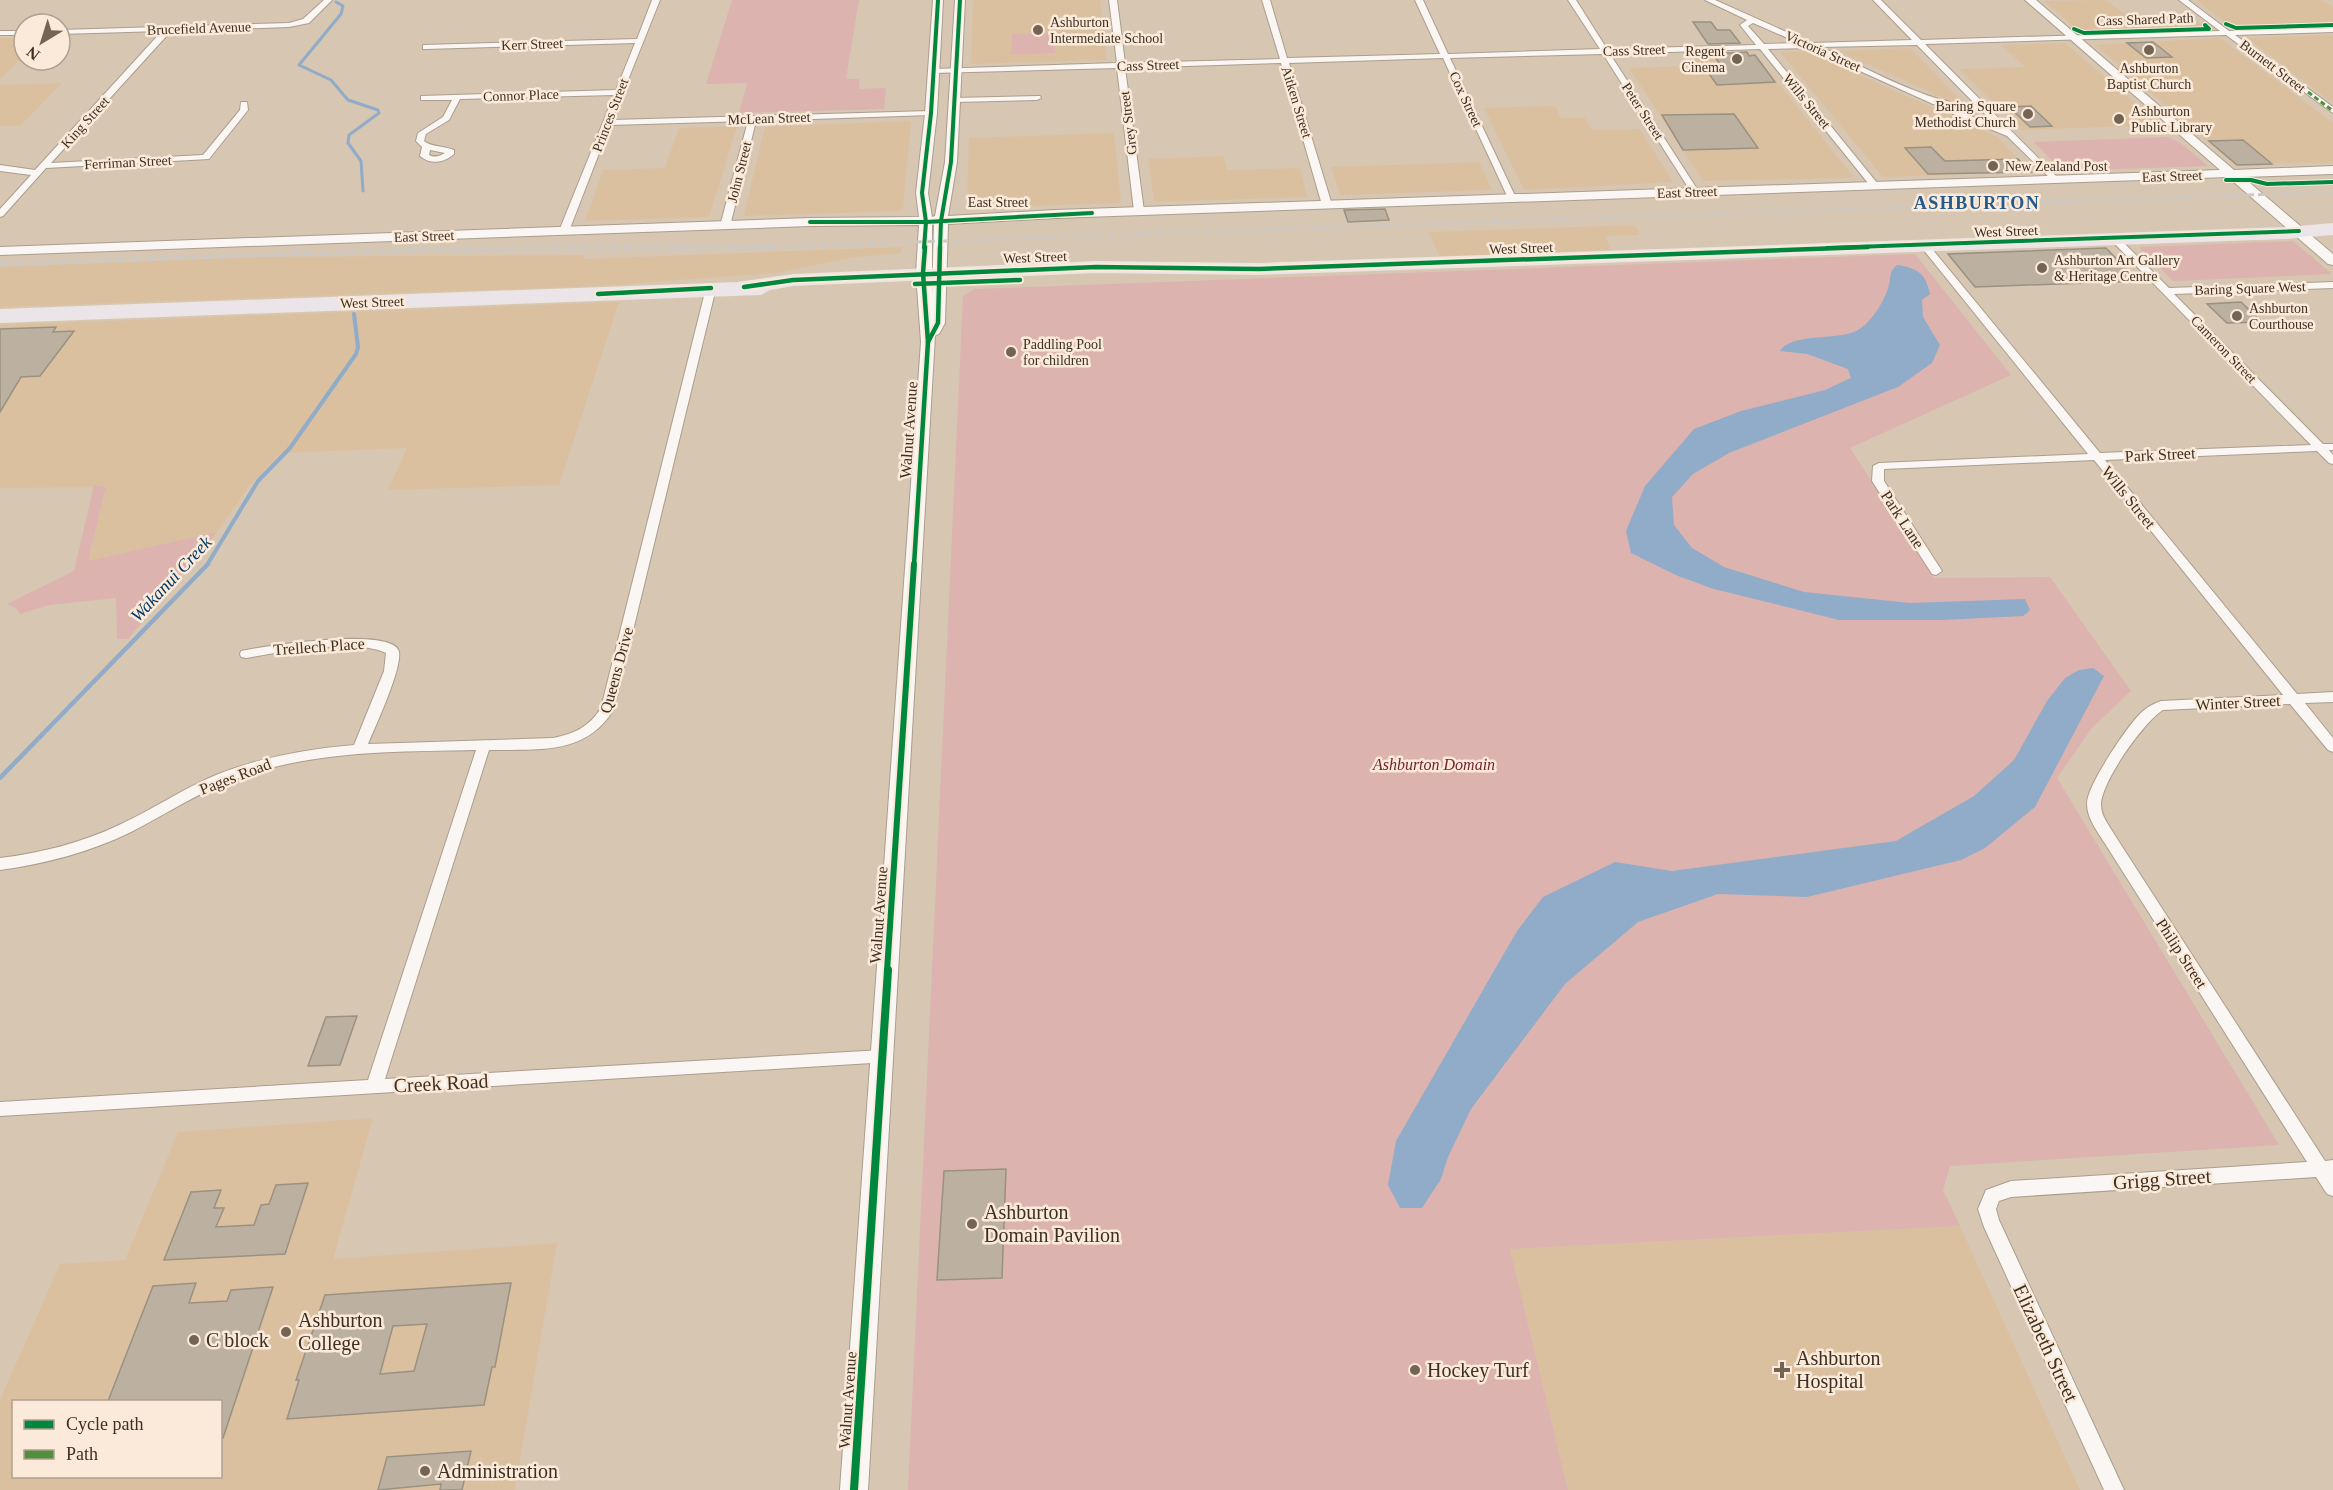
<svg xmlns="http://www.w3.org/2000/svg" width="2333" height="1490" viewBox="0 0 2333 1490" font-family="'Times New Roman',serif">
<rect width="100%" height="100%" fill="#d7c6b2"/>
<g fill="#dbc0a0" fill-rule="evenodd">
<polygon points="973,0 1100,0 1107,60 971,64"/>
<polygon points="2106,0 2131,19 2193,18 2206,28 2079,31 2044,1"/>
<polygon points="2196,0 2322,0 2333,7 2333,23 2231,26"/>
<polygon points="2333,35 2333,103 2247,38"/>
<polygon points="0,38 24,38 24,56 0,79"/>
<polygon points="2220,38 2333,123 2333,163 2234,164 2095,45"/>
<polygon points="2065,43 2161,125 2021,130 1959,69 2025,67 2001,45"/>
<polygon points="1910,48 1962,101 1952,102 1838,51"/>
<polygon points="1806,51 1998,137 2030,172 1883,177 1780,52"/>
<polygon points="1754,53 1853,176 1850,178 1703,181 1629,68 1695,66 1688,54"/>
<polygon points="62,83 20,126 0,126 0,85"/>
<polygon points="1555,106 1561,118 1585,118 1592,130 1640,129 1673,182 1524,190 1484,108"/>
<polygon points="906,121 911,122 903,208 899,211 744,216 765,127"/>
<polygon points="737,126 709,217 585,221 603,170 665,168 679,128"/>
<polygon points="1114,133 1121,203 974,208 967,206 969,138"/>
<polygon points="1223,156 1227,170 1300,168 1307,197 1154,202 1148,159"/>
<polygon points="1479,162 1492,190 1340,195 1331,167"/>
<polygon points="1635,225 1640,235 1605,236 1612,250 1439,256 1429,232"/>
<polygon points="901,247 902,252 896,254 856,257 775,273 598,286 0,307 0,267 258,257 584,255 584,259"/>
<polygon points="619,302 559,485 388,490 407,448 280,453 250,485 217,532 88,562 106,487 0,488 0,325"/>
<path d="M373,1118L333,1259L557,1243L515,1490H0V1400L60,1264L125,1260L178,1132ZM14,1402H220V1476H14Z"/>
<polygon points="1960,1226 2080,1490 1568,1490 1510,1249"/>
</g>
<g fill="#dcb3af">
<polygon points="732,0 859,0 846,79 859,79 859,89 886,88 884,109 739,113 747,83 706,84"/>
<polygon points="1054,33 1055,53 1011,55 1012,34"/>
<polygon points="2167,137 2179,142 2208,166 2062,171 2034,142"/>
<polygon points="2293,241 2332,274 2173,281 2139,247"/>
<polygon points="1915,254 2011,375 1850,448 1934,578 2050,577 2131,691 2091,729 2057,778 2279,1145 1950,1166 1943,1190 1960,1226 1510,1249 1568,1490 908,1490 963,296 975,289"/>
<polygon points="94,485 106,487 88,561 217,532 128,639 117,639 116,598 49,605 20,614 16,608 7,604 74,571"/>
</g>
<g fill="#90acc8">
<path d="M1897,265C1918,268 1926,274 1930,294L1922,300L1923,317L1940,345L1932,363L1898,387L1729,453L1693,474L1672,497L1674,525L1692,548L1724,567L1804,592L1910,603L2025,599L2030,610L2023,616L1942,620H1839L1714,589L1678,576L1631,553L1626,531L1645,486L1694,429L1741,411L1825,390L1851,378L1848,369L1807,354L1780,351C1792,332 1840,341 1858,330C1872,322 1885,300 1889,285C1891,275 1889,272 1897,265Z"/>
<polygon points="2093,668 2104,676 2035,807 1985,848 1961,860 1807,897 1718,894 1638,922 1565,984 1471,1109 1448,1157 1441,1179 1422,1208 1400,1208 1388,1185 1396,1141 1517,931 1543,897 1615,862 1672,871 1896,841 1974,796 2014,760 2047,701 2065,678 2079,670"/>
</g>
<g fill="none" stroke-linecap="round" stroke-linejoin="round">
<polyline stroke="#90acc8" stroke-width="3" points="336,2 343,6 341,14 299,65 331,80 348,100 378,110 379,113 349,135 348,143 361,161 363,191"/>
<polyline stroke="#90acc8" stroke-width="4" points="207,565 258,481 290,448 356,354 358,347 354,314"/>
<polyline stroke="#90acc8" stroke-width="4.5" points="0,778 208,564"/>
</g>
<g fill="#bcb1a1" stroke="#9a9180" stroke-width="1.5" fill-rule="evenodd">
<polygon points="1693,22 1711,22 1717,30 1730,30 1740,43 1708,44"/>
<polygon points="2153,42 2172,57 2146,58 2127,43"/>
<polygon points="1747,52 1749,56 1755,55 1775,82 1717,85 1707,71 1724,70 1713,54"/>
<polygon points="2031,106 2052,126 2030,127 2009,107"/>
<polygon points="1734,114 1758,148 1683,150 1662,115"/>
<polygon points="2243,140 2248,144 2272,164 2237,165 2209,141"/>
<polygon points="1931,147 1945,161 2018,159 2031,172 1928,174 1905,148"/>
<polygon points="1385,209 1389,220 1348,222 1344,210"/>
<polygon points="2106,248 2138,281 1975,287 1948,254"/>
<polygon points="2241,302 2262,322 2227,323 2207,304"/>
<polygon points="56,327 53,332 74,331 40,376 21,377 0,412 0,329"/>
<polygon points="357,1016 340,1065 308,1066 326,1017"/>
<polygon points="1006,1169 1002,1278 937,1280 944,1171"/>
<polygon points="308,1183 285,1254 164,1260 191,1192 221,1190 214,1208 224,1208 216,1227 254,1225 261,1205 269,1204 276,1185"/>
<polygon points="196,1283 189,1303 227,1301 231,1290 273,1287 223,1438 220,1438 220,1401 108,1401 153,1286"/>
<path d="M511,1283L495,1367H492L484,1405L287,1419L299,1380H296L325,1295ZM427,1324L414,1371L380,1374L393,1326Z"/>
<polygon points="471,1451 462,1490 440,1490 441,1484 378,1490 387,1457"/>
</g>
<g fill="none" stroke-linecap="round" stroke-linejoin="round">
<defs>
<g id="street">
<polygon points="324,0 332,0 309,23 289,27 171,31 51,163 203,155 240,110 241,102 247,102 248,110 209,159 46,168 3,216 0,217 0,209 31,175 0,171 0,165 35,170 162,31 60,34 60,30 289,23 303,19"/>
<path d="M652,0H660L612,120L931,111L935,113L931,115L756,121L730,226L725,229L720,226L748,121L610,125L569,231L564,234L559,231L614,95L460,99L449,120L426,134L424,141C431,147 445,146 454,150V154C444,163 430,165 420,156L422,147L416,141L418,133L443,117L452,100H421V96L616,90L635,43L426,49H423V45L637,39ZM430,150L445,153C440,156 435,158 429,155Z"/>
<path d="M1109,0H1117L1125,63L1280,59L1262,0H1270L1287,58L1440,54L1415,0H1423L1448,54L1600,49L1568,0H1576L1607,49L1756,45L1740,25L1747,20L1705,0H1715L1811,43L1912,40L1873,0H1881L1921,40L2220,31L2179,0H2188L2229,31L2333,28V32L2235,35L2333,107V113L2226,35L1925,44L2058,178V182L2055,183L2007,136L1944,110L1951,108L1998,127L1981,110H1966L1933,104L1809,48L1768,49L1878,184L1879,186L1875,189L1872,188L1760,49L1610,54L1699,192L1695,195L1691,192L1603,54L1450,58L1516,198L1512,201L1508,198L1443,58L1289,63L1332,205L1327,208L1322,205L1281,63L1125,68L1144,211L1139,214L1134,211L1117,68L934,73L930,71L934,69L1117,63ZM1753,23L1799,43L1764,44L1748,26ZM1917,45L1976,105C1935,107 1860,65 1821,47Z"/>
<rect x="0" y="31" width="24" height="4"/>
<polygon points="1040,96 1041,98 1037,100 955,102 951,100 955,98"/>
<path d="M2111,236H2117L2169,288L2333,282V288L2174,294L2323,444H2333V450H2329L2333,455V464L2329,463L2317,451L2105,460L2297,694L2333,692V702L2305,703L2333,738V752L2328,750L2290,704L2163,710C2144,721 2100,784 2101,805C2101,816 2109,825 2114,834L2325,1161L2333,1160V1196L2327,1194L2316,1177L2011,1197L1999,1201L1996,1209L1999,1220L2124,1490H2104L1984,1227L1978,1209L1986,1190L2011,1181L2307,1162L2104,842C2097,831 2087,818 2087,804C2086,787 2125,730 2138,716C2144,709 2152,704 2161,701L2283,695L2094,460L1884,469V481L1942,571L1936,575L1932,574L1872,481L1873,466L1879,463L2088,454L1922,248L1920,246L1925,243L1928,244L2100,453L2311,445L2111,240Z"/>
<path d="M711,285L716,288L614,709C586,756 537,749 489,750L385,1079L882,1050L888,1052L890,1057L888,1062L0,1116V1102L368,1080L476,750C397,752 317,750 241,777C202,790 168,813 131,832C90,852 45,864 0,870V858C41,853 81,843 119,825C152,810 182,789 216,775C261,757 307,749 354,745L384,671L386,653C354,638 282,652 246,658L241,657L240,654L241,651L246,650C265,646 395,626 399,652C402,669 376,725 368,744L553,738C574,734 589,727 601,708L706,288Z"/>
</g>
<path id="secondary" d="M933,0H943L937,113L928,193L932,217L935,216L945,162L955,0H965L957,162L948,216L1056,210L2220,170L2025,0H2036L2234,170L2333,166V174L2243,177L2333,254V265L2328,264L2228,177L1056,218L948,224L945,323L939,334L935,335L868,1490H840L921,342L916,273L919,225L810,226L0,255V247L810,218L919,217L916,193L925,113ZM932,224H934L932,296Z"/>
<polygon id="highway" points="2333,224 2333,234 2285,238 1259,274 1096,272 793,285 770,289 761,294 0,322 0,310 737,283 793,275 1096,262 1259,264 2285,228"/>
</defs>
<use href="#street" stroke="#ab9e8e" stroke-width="2"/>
<use href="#secondary" stroke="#ab9e8e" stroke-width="2"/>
<use href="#highway" stroke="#ede5dc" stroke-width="2"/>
<use href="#street" fill="#f9f6f3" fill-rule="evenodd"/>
<use href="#secondary" fill="#f9f6f3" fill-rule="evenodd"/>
<use href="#highway" fill="#ebe4e9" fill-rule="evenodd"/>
<polyline stroke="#cdc8c2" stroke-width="3" stroke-dasharray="8 4" stroke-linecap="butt" points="675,248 746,248 2333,192"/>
<polyline stroke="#cdc8c2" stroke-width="4" stroke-dasharray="10 4.5" stroke-linecap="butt" points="0,264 449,249 782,247"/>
<polyline stroke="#50903c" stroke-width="3" stroke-dasharray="5 3" stroke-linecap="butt" points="2308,92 2333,111"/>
<defs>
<g id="cycleway-far3">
<polyline points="2226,24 2236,28 2333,25"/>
<polyline points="2074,29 2084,33 2209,29 2205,25"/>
<polyline points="2226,180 2251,180 2267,184 2333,182"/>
<polyline points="810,222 926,222 1092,213"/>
<polyline points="924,248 926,222 922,193 931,113 938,0"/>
<polyline points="940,248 941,221 951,162 960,0"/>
<polyline points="1827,248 2299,231"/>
</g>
<g id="cycleway-far2">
<polyline points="915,284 1020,280"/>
<polyline points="744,287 793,280 1096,267 1259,269 1868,247"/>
<polyline points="598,294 711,288"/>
<polyline points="928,342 938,323 940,247"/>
<polyline points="914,565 928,342 923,273 925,247"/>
</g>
<polyline id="cycleway-far1" points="887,971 914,564"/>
<polyline id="cycleway" points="854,1490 888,970"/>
</defs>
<use href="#cycleway-far3" stroke="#fbead9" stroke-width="6"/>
<use href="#cycleway-far2" stroke="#fbead9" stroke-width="8"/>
<use href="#cycleway-far1" stroke="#fbead9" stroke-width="10"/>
<use href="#cycleway" stroke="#fbead9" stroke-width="11"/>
<use href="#cycleway-far3" stroke="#00873e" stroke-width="4"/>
<use href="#cycleway-far2" stroke="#00873e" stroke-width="4.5"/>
<use href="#cycleway-far1" stroke="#00873e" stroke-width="6"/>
<use href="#cycleway" stroke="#00873e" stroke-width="8"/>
</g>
<g fill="#736454" stroke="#fbead9" stroke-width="2">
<circle cx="1038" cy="30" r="6"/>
<circle cx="2149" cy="50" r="6"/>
<circle cx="1737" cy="59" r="6"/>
<circle cx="2028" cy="114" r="6"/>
<circle cx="2119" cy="119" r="6"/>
<circle cx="1993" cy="166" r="6"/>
<circle cx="2042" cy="268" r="6"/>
<circle cx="2237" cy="316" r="6"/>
<circle cx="1011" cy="352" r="6"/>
<circle cx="972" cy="1224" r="6"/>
<circle cx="286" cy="1332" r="6"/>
<circle cx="194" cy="1340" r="6"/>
<circle cx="1415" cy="1370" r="6"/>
<path d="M1779 1361h6v6h6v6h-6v6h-6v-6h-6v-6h6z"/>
<circle cx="425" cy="1471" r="6"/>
</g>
<g text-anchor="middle" stroke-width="5" stroke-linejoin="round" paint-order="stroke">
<g font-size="14" fill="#3d3022" stroke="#fbead9">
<text transform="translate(2145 19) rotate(-2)" y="5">Cass Shared Path</text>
<text transform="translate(199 28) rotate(-2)" y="5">Brucefield Avenue</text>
<text transform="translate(532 44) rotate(-2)" y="5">Kerr Street</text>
<text transform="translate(1634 50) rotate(-2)" y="5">Cass Street</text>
<text transform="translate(1823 51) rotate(24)" y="5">Victoria Street</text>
<text transform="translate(1148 65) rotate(-2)" y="5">Cass Street</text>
<text transform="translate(2273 66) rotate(37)" y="5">Burnett Street</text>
<text transform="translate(521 95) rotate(-2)" y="5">Connor Place</text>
<text transform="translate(1466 99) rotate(65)" y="5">Cox Street</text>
<text transform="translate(1807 101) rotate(51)" y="5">Wills Street</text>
<text transform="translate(1297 102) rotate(73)" y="5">Aitken Street</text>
<text transform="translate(1643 111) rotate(57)" y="5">Peter Street</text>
<text transform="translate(610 115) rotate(-69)" y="5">Princes Street</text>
<text transform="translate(769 118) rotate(-2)" y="5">McLean Street</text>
<text transform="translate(85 122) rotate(-48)" y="5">King Street</text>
<text transform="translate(1128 123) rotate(-97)" y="5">Grey Street</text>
<text transform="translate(128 162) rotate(-3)" y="5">Ferriman Street</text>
<text transform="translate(739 172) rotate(-76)" y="5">John Street</text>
<text transform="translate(2172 176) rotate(-2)" y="5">East Street</text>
<text transform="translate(1687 192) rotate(-2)" y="5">East Street</text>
<text x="998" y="207">East Street</text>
<text transform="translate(2006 231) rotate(-2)" y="5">West Street</text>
<text transform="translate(424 236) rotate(-2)" y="5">East Street</text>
<text transform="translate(1521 248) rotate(-2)" y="5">West Street</text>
<text transform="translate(1035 257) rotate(-2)" y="5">West Street</text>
<text transform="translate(2250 288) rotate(-2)" y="5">Baring Square West</text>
<text transform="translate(372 302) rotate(-2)" y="5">West Street</text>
<text transform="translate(2224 349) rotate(46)" y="5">Cameron Street</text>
</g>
<g font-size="14" fill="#3d3022" stroke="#fbead9" text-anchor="start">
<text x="1050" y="27">Ashburton<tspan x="1050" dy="16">Intermediate School</tspan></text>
<text x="1725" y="56" text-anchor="end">Regent<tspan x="1725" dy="16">Cinema</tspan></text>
<text x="2149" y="73" text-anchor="middle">Ashburton<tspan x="2149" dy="16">Baptist Church</tspan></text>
<text x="2016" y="111" text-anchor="end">Baring Square<tspan x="2016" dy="16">Methodist Church</tspan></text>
<text x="2131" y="116">Ashburton<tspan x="2131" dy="16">Public Library</tspan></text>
<text x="2005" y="171">New Zealand Post</text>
<text x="2054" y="265">Ashburton Art Gallery<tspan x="2054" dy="16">&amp; Heritage Centre</tspan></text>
<text x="2249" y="313">Ashburton<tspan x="2249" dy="16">Courthouse</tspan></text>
<text x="1023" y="349">Paddling Pool<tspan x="1023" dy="16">for children</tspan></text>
</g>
<g font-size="16" fill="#3d3022" stroke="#fbead9">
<text transform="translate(908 430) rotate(-86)" y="6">Walnut Avenue</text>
<text transform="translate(2160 454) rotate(-3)" y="6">Park Street</text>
<text transform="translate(2129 497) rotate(51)" y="6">Wills Street</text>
<text transform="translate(1903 519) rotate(57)" y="6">Park Lane</text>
<text transform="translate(319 646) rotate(-4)" y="6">Trellech Place</text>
<text transform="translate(616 670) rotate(-75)" y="6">Queens Drive</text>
<text transform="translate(2238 702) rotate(-3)" y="6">Winter Street</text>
<text transform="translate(235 776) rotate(-21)" y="6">Pages Road</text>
<text transform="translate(878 915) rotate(-86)" y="6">Walnut Avenue</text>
<text transform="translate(2182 953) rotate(57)" y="6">Philip Street</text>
<text transform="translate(847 1400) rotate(-86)" y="6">Walnut Avenue</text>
</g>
<g font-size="16" font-style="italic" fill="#752035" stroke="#fbead9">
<text x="1434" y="770">Ashburton Domain</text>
</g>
<g font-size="18" font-weight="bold" letter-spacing="1.5" fill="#24598c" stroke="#fbead9">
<text x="1977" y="209">ASHBURTON</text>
</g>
<g font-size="18" font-style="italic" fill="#023966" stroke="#fbead9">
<text transform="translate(171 579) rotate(-47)" y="6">Wakanui Creek</text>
</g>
<g font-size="20" fill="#3d3022" stroke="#fbead9">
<text transform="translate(441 1083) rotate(-3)" y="7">Creek Road</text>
<text transform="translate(2162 1179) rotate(-4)" y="7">Grigg Street</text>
<text transform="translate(2046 1343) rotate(65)" y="7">Elizabeth Street</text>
</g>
<g font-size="20" fill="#3d3022" stroke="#fbead9" text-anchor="start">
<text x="984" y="1219">Ashburton<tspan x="984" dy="23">Domain Pavilion</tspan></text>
<text x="298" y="1327">Ashburton<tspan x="298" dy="23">College</tspan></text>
<text x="206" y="1347">C block</text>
<text x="1796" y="1365">Ashburton<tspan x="1796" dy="23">Hospital</tspan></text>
<text x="1427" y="1377">Hockey Turf</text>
<text x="437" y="1478">Administration</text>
</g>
</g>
<rect x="12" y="1400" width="210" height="78" fill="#fbead9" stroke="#afa090" stroke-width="1.5"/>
<rect x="24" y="1420" width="30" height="9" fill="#00873e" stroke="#afa090" stroke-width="1.5"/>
<text x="66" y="1430" font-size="18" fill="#3d3022">Cycle path</text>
<rect x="24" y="1450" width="30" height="9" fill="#50903c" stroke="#afa090" stroke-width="1.5"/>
<text x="66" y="1460" font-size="18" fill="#3d3022">Path</text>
<g transform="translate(42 42) rotate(218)"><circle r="28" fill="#fbead9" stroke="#afa090" stroke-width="1.5"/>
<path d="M0-4.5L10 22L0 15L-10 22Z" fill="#736454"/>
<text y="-9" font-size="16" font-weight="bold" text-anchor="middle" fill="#3d3022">N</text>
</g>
</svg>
